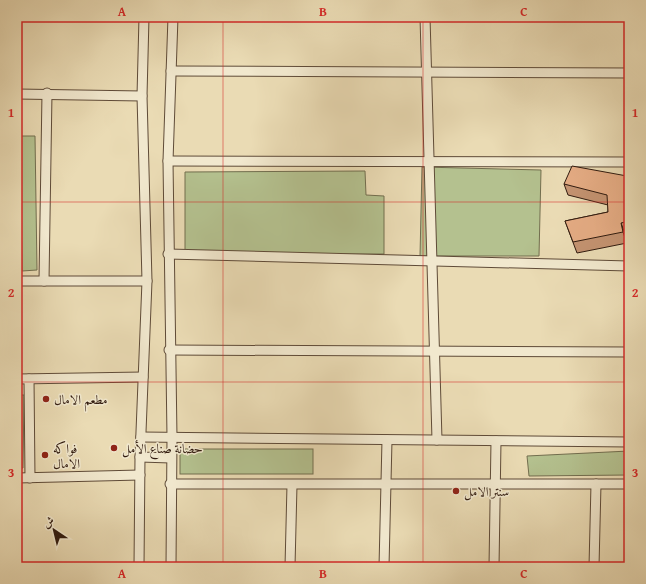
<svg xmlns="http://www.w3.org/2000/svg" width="646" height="584" viewBox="0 0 646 584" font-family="'Gentium Book Plus',Amiri,serif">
<rect width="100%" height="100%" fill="#eadbb4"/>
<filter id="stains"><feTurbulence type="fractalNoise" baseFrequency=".005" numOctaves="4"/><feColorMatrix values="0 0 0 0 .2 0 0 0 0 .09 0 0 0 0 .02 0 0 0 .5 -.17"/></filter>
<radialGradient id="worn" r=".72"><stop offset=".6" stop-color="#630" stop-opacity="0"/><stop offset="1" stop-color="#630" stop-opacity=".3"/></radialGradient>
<g fill="#b4c18f" stroke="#726e4f">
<polygon points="20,136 35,136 37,270 22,271"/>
<polygon points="422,167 541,170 539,256 420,256"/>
<polygon points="365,171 366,195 384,196 384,254 185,255 185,172"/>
<polygon points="17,395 24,395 23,468 17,468"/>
<rect x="180" y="449" width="133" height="25"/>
<polygon points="629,451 629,475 529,476 527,456"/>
</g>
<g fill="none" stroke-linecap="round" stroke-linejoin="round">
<defs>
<g id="street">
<polyline points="425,17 437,440"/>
<polyline points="171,71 629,73"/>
<polyline points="17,94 142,96"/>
<polyline points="168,161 629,162"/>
<polyline points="168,254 629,266"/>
<polyline points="17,281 147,281"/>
<polyline points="44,281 47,93"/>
<polyline points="169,350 629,352"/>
<polyline points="17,379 143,377"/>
<polyline points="29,379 30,478"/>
<polyline points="141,437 629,442"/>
<polyline points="140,457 171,458"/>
<polyline points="17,478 140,475"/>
<polyline points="170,484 629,484"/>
<polyline points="139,567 140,457 147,281 142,96 144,17"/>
<polyline points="171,567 172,437 168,161 173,17"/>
<polyline points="290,567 292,485"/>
<polyline points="384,567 387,440"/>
<polyline points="494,567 496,441"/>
<polyline points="594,567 596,484"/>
</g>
</defs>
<use href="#street" stroke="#5f4b38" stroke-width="11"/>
<use href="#street" stroke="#f1e8ce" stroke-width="9"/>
</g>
<polygon fill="#c49371" stroke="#311b0f" points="629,183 629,233 625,234 627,243 577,253 565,221 608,212 608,205 568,195 564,184"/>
<g fill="#a0785c" stroke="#311b0f">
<polygon points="627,176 629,183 629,193 626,186"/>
<polygon points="621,223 625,234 627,243 623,232"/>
</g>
<polygon fill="#e4ab83" stroke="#311b0f" points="572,166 627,176 626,186 629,187 629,221 621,223 623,232 573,242 565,221 608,212 607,195 564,184"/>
<path fill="none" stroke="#d62828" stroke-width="1" stroke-opacity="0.55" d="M223,17V567M423,17V567M17,202H629M17,382H629"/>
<g fill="#8f2418" stroke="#f1e8ce" stroke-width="1.5">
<circle cx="46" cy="399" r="4"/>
<circle cx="114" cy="448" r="4"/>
<circle cx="45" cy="455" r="4"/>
<circle cx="456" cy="491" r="4"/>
</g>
<g text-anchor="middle" stroke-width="3" stroke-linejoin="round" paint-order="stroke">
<g font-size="13" fill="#311b0f" stroke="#f1e8ce" text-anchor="start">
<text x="54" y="404">مطعم الامال</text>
<text x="53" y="453">فواكه<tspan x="53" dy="15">الامال</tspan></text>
<text x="122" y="453">حضانة صناع الأمل</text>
<text x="464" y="496">سنتر الامل</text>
</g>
</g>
<rect width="646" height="584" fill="none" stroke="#eadbb4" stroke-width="44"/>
<g transform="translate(54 530) rotate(325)" stroke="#f1e8ce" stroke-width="3" paint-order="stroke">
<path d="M0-3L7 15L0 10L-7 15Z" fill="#311b0f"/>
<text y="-6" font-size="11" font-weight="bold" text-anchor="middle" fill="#311b0f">ش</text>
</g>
<rect x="22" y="22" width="602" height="540" fill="none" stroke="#d62828" stroke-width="1.5"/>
<g font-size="13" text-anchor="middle" font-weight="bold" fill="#d62828">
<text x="122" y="16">A</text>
<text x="323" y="16">B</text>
<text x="524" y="16">C</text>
<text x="11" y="117">1</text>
<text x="635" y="117">1</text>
<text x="11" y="297">2</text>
<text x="635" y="297">2</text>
<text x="11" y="477">3</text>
<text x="635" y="477">3</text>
<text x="122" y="578">A</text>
<text x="323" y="578">B</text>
<text x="524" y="578">C</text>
</g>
<rect width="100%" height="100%" filter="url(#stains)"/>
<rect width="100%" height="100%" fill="url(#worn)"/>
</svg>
